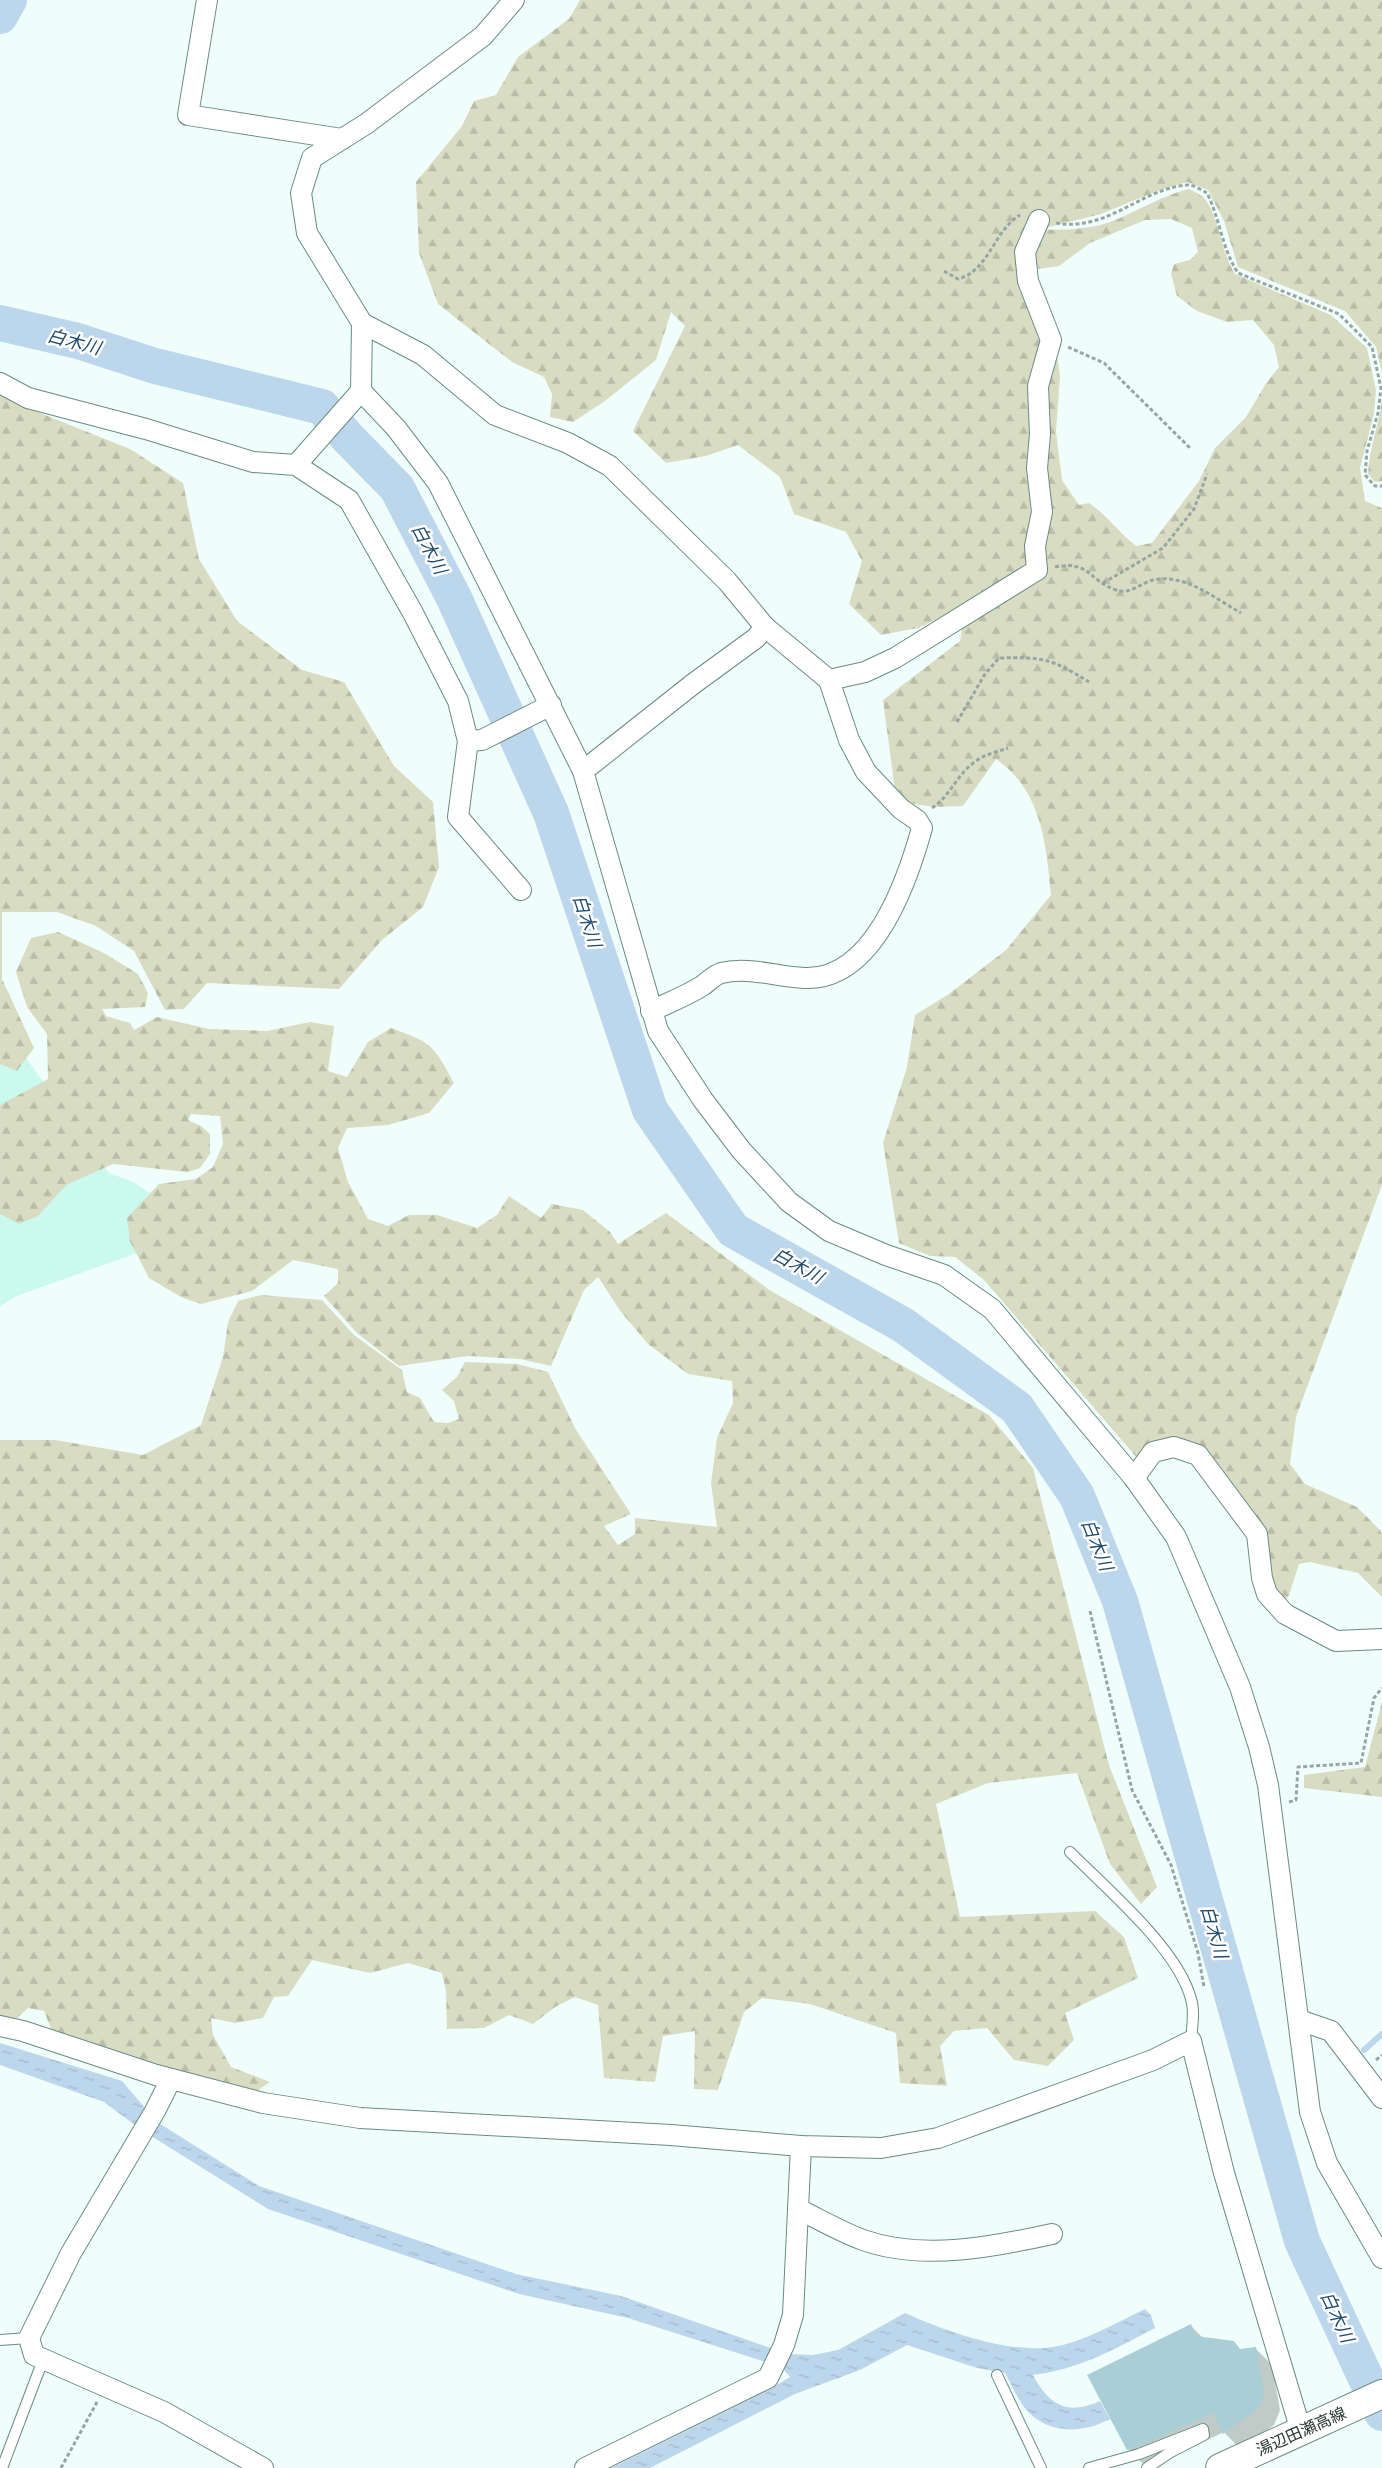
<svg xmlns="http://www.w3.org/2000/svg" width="1382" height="2468" viewBox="0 0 1382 2468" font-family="'Fira Sans','Noto Sans JP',sans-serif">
<defs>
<pattern id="forest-firs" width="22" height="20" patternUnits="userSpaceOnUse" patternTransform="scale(1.25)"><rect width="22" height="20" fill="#d8dcc2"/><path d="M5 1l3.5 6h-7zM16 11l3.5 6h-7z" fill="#b9bda7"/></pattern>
<pattern id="water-ripples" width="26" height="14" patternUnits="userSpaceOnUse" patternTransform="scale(1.25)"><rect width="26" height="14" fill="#bcd6ec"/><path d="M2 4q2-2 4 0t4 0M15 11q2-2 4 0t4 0" fill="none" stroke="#a1b8cb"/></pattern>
</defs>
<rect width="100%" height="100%" fill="#f0fefb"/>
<polygon fill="#cbf9ee" points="10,994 26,1058 109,1173 133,1182 205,1229 19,1295 0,1306 0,995"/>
<g fill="url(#forest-firs)">
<path d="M580,0H1382V374L1376,347L1345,311L1238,267L1224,221L1208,190L1187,182L1157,191L1101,214L1041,229C1061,231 1091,229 1110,222C1139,211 1158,197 1189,189C1194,192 1200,194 1203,197C1218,211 1222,255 1235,274L1331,315L1367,348L1376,390L1374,414L1360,468L1365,501L1382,508V1185L1296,1417L1290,1464L1305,1484L1357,1507L1380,1530L1382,1534V1597L1358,1573L1310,1562L1299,1564L1289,1595L1284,1603L1269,1588C1268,1575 1270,1559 1266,1546C1263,1533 1207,1455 1196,1449C1175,1437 1154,1442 1137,1458L984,1280L955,1257L930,1256L899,1243L883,1143L907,1067L915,1015L949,994L1006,950L1051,895C1046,844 1042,791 996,759L963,806L935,807L900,802L895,790L883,700L960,641L963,622L1042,571L1039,542L1047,511L1041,466L1044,408L1042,384L1056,348L1060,376L1056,432L1062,480L1079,505L1089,503C1107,515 1119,533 1136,546L1152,543L1199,481L1215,448L1246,417L1265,385L1279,367L1274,345L1253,320L1227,322L1197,311L1177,296L1171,274L1174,264L1190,260L1198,252L1192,228L1171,219L1145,220L1090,243L1059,266L1039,269L1033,253L1020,265L1019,289L1037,315L1048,344L1035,385L1037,434L1034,462L1040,510L1031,544L1033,567L964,610H957L918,628L881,635L849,604L862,561L846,532L794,514L780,477L738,445L706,456L666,463L633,431L685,326L671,312L656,360L605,401L573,422L550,417L552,394L544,377L512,362L438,304L419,253L416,182L462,126L474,101L496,95L518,57L569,19Z"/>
<polygon points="0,392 35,411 130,449 183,483 199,559 237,621 302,670 344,682 394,766 433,802 439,867 423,907 382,940 339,989 207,983 184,1009 165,1010 134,951 96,926 57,912 2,912 2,979 34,1048 17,1071 0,1064"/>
<path d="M1382,399V481L1375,482L1368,474C1369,448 1379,425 1382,399Z"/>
<path d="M58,932L104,953L138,974L148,993L145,1007L102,1009L106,1016L130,1023L134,1030L157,1017L209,1029L267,1031L310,1022L334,1026L328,1071L347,1077L368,1042L391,1028C432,1043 433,1044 454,1083L429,1113L388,1125L347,1128L338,1148L348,1182L368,1219L388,1226L409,1215H437L477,1228L497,1215L509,1196L541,1218L552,1204L583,1210L610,1232L618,1244L666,1213L771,1291L989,1415L1033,1468L1109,1765L1157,1887L1141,1904L1110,1864L1077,1773L988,1783L936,1804L960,1917L1095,1911L1124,1937L1138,1978L1065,2013L1074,2040L1048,2066L1014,2060L987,2028L954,2031L940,2046L947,2086L900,2083L896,2033L810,2004L762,1998L744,2012L718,2090L694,2089L695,2031L663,2036L655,2082L604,2078L598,2005L575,1997L555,2007L533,2024L509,2015L484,2028L447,2029L446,1991L442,1973L408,1963L370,1973L312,1960L288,1996L274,1997L263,2018L235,2023L211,2018L213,2035L231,2067L270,2082L257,2091L178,2076L52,2031L44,2011L28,2008L13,2022L0,2019V1440H55L143,1455L201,1425L223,1357L228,1322L238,1301L261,1295L322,1300L354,1335L402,1370L407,1392L420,1398L434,1422L448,1423L459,1419L454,1401L442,1390L457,1377L465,1362L517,1364L548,1372L575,1428L631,1514L604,1526L618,1545L635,1534V1518L717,1527L711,1483L717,1438L733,1403L732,1381L688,1374L648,1344L621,1312L598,1277L584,1290L551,1366L520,1359L468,1356L399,1366L357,1333L324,1296L338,1283V1269L293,1260L252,1291L201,1304L181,1297L149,1278L130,1241L127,1218L159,1184L196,1179L213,1167L223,1144L220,1116L191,1114L188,1120L201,1126L210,1134V1154L200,1168L188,1172L113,1164L66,1185L38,1216L19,1224L0,1214V1105L48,1079L47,1034L27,1007L16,972L31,938Z"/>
<polygon points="1382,1702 1382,1797 1304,1788 1304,1775 1365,1767"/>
</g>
<path fill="url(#water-ripples)" d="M0,2043L122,2081L157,2122L259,2186L516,2274L621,2296L788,2354L813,2355L838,2350L905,2313C945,2331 1008,2354 1053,2347C1081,2343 1118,2322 1145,2309L1151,2315L1155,2328C1113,2350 1080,2369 1033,2375C1049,2405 1067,2416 1100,2401L1110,2419C1082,2434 1046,2435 1024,2407C1017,2398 1011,2384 1005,2373L977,2368L907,2345L860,2370L795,2394L650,2468H611L765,2392L790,2377L781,2367L628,2318L519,2294L268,2209L140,2129L104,2102L0,2065Z"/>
<polygon fill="#0003" points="1191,2326 1203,2338 1241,2350 1256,2349 1272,2365 1280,2410 1274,2425 1241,2450 1224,2432 1160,2462 1145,2466 1128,2449"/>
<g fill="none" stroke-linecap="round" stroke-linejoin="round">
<polyline stroke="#bcd6ec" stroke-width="6" points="1364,2050 1382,2034"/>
<g stroke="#bcd6ec" stroke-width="36">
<polyline points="0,16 9,0"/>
<polyline points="0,323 78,341 155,366 322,407 348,438 397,488 454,598 551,813 650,1110 733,1230 903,1325 1017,1408 1077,1496 1120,1601 1302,2241 1382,2413"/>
</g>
</g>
<polygon fill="#aaced5" points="1191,2324 1196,2336 1234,2341 1240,2349 1256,2347 1264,2393 1258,2409 1223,2434 1213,2413 1143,2445 1127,2450 1087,2375"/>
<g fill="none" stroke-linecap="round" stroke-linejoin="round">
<defs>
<g id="service">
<path d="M1070,1852C1107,1889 1178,1949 1191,1999C1195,2011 1192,2028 1191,2041"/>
<polyline points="0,2340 29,2338"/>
<polyline points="997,2375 1041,2468"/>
<polyline points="2,2468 43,2360"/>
<polyline points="1089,2468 1139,2454 1203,2429 1204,2435 1169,2453 1147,2468"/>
</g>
<g id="minor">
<polyline points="207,0 188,115 342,139"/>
<path d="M514,0L483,36L366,124L312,158L301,193L307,233L362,323L423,355L495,415L568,443L610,466L727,581L765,627L829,680L849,740L866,772L901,809L917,820L922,828C907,882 873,981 804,978C777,977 748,966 721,973C714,975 708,982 702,986C686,996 668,1003 651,1011"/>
<polyline points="0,383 28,398 146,429 253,462 296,465 349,500 413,613 458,701 468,741 458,817 521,890"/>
<polyline points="361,391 396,428 438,483 583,771 658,1031 703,1100 741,1150 789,1202 829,1231 886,1255 944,1275 992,1309 1134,1478 1176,1537 1240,1687 1259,1747 1268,1785 1310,2112 1327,2163 1382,2258"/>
<polyline points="296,465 361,391 362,323"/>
<polyline points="829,680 865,672 895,658 1037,570 1035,546 1042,512 1037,468 1040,434 1038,386 1051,340 1028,281 1025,252 1039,220"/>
<polyline points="468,741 482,740 551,705"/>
<polyline points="583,771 693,684 756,638 765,627"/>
<polyline points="1134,1478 1153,1452 1174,1447 1198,1455 1257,1534 1262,1578 1267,1594 1285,1614 1336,1641 1382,1639"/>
<polyline points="1299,2020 1331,2031 1382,2098"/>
<polyline points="0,2026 23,2031 156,2075 263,2103 360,2118 671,2135 801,2146 881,2148 938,2138 1153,2060 1191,2041 1224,2173 1301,2431"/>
<polyline points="171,2079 155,2111 71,2253 29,2338 34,2355 164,2412 263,2468"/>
<path d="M798,2209C819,2219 841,2232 863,2240C922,2261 993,2247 1052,2234"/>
<polyline points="585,2468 768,2378 784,2345 793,2315 801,2146"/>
</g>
<polyline id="secondary" points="1220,2468 1382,2394"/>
</defs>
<use href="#service" stroke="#698b83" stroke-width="12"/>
<use href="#minor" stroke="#698b83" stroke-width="22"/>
<use href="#secondary" stroke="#698b83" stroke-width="30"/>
<g stroke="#98a6a3" stroke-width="3" stroke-dasharray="4 2.5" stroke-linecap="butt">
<path d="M1056,223C1107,232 1139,190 1186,185C1193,184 1201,190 1207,193C1220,219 1222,249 1238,273L1339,314L1372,347L1381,388L1378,413L1367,451L1365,475L1375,486H1382"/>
<path d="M944,271L958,279C989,271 994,230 1020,215"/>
<polyline points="1068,347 1104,363 1191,449"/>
<path d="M1055,567C1090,560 1089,581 1116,590C1130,595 1141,583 1153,580C1185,573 1214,598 1241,613"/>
<polyline points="1103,583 1163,548 1194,509 1207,474"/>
<path d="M957,722L985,674L999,658C1044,657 1050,658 1089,682"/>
<path d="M932,808C950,796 956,777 972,764C982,755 996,752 1008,748"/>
<polyline points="1090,1611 1132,1790 1171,1865 1198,1953 1204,1987"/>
<polyline points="1289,1802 1296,1800 1298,1767 1361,1763 1374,1698 1382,1688"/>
<polyline points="1376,2060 1382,2055"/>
<polyline points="61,2468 97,2402"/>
</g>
<use href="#service" stroke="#fff" stroke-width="10"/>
<use href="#minor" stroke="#fff" stroke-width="20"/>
<use href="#secondary" stroke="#fff" stroke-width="28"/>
</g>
<g text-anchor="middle" stroke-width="5" stroke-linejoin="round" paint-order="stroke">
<g font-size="16" fill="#253330" stroke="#fff">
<text transform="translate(1301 2431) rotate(-24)" y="6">湯辺田瀬高線</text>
</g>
<g font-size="18" font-style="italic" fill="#224c6c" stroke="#fff">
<text transform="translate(74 342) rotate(15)" y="6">白木川</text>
<text transform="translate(429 549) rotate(62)" y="6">白木川</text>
<text transform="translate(587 921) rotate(72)" y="6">白木川</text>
<text transform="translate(798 1266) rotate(29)" y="6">白木川</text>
<text transform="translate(1097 1545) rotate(68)" y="6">白木川</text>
<text transform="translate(1214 1932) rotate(74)" y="6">白木川</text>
<text transform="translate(1337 2317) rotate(65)" y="6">白木川</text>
</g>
</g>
</svg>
